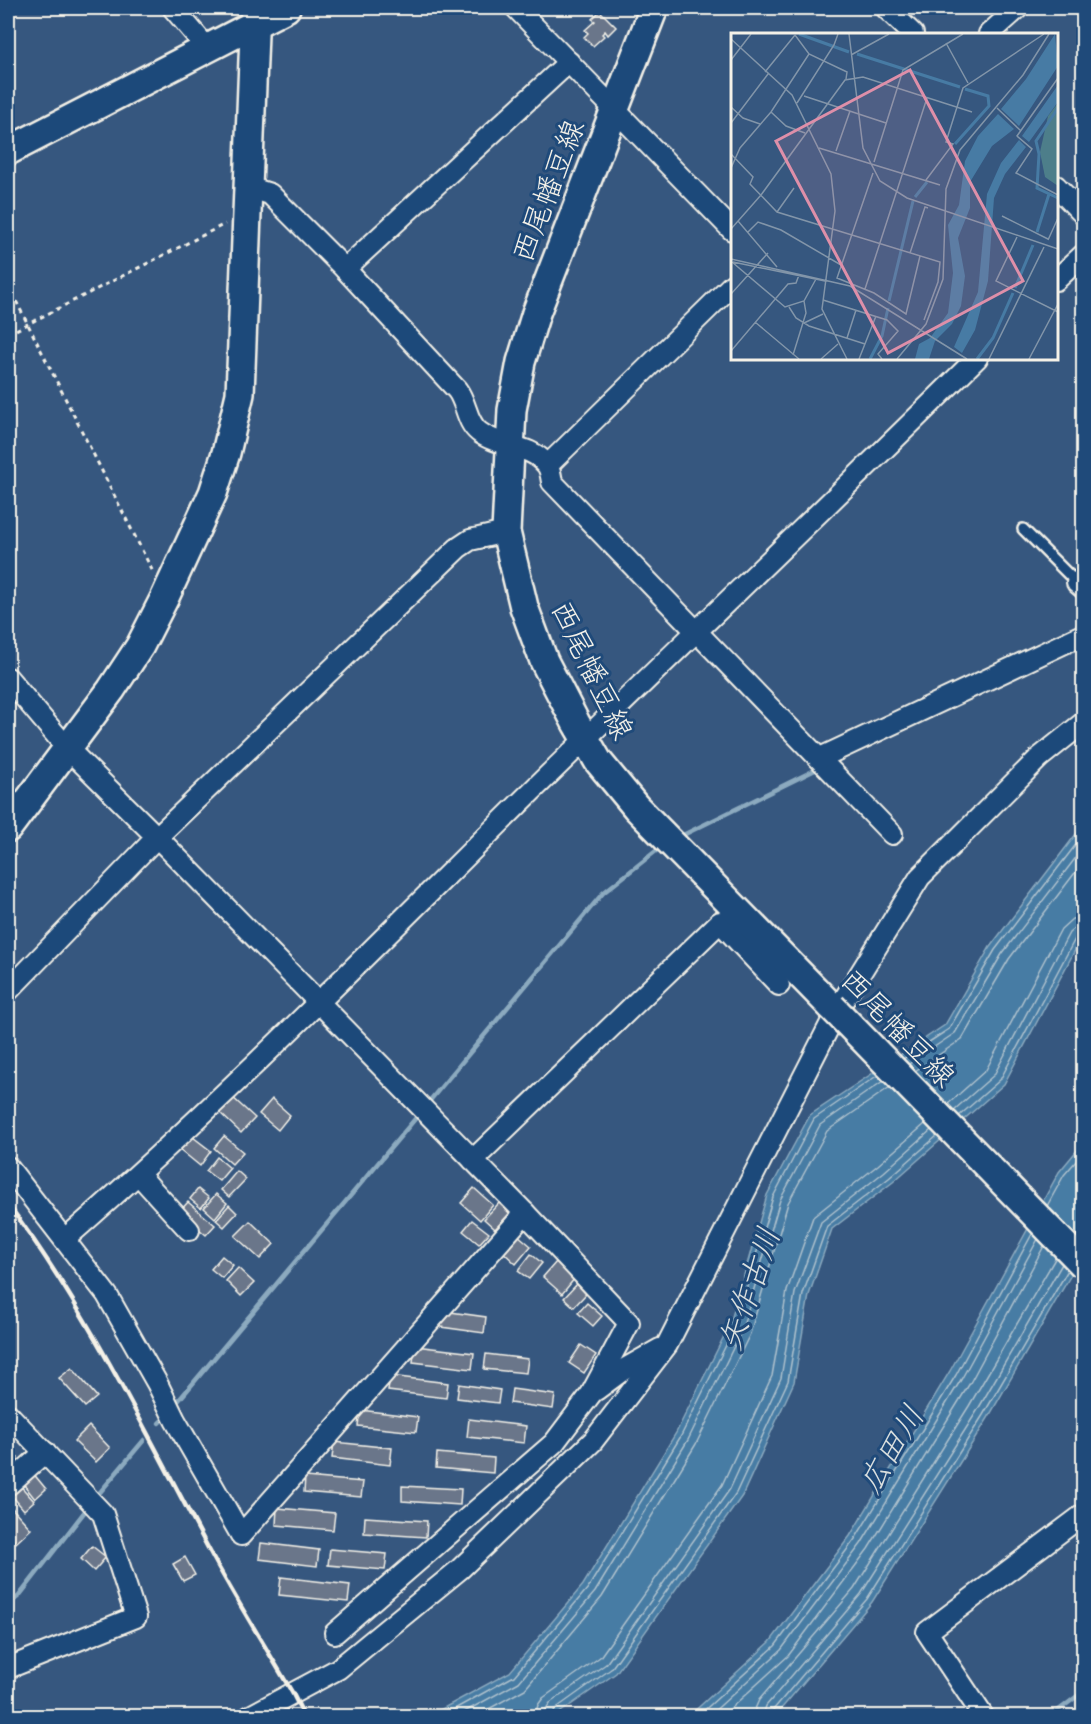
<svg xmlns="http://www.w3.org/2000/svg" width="1091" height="1724" viewBox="0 0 1091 1724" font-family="Caveat,'Klee One',sans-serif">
<rect width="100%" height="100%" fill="#36577f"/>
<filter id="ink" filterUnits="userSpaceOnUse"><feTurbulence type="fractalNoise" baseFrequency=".0167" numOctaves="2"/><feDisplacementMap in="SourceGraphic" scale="12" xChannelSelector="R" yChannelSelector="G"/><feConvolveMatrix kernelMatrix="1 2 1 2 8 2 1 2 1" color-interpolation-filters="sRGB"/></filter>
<g filter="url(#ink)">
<g fill="#477ba4" stroke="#8caabf" stroke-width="1.5">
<polygon points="1083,825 1083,935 1004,1084 893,1182 832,1229 809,1295 794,1382 742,1496 616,1673 555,1716 429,1716 510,1672 583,1585 676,1433 730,1324 767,1195 810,1115 945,1025 990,947"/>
<polygon points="1083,1143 1083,1254 988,1418 872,1602 775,1716 689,1716 770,1642 850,1536 950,1371 1059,1172"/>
</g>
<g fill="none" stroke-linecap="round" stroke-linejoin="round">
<g stroke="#afc2cd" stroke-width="1.5">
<polyline points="903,1059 949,1029 995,950 1084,834"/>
<polyline points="909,1064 955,1033 1002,954 1084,847"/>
<polyline points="915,1071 962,1039 1009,959 1084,861"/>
<polyline points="948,1104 986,1070 1061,929 1072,919 1084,917"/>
<polyline points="954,1110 994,1075 1069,933 1076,927 1084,926"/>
<polyline points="959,1116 1000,1080 1076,937 1084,934"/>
<polyline points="1047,1206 1064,1175 1084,1152"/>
<polyline points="442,1716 514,1676 588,1588 681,1436 735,1327 773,1197 814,1119 878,1075"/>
<polyline points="457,1716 519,1682 595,1592 688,1440 742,1330 780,1200 820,1125 883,1081"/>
<polyline points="476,1716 525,1689 602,1597 696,1444 750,1334 788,1203 827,1131 890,1087"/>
<polyline points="535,1716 538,1705 543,1698 600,1657 722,1485 772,1376 787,1291 813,1217 878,1165 925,1124"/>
<polyline points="545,1716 546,1709 550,1703 606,1664 730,1489 781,1378 795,1293 821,1222 884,1172 931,1130"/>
<polyline points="552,1716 555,1709 611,1669 736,1493 788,1381 803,1294 827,1226 889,1178 937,1136"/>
<polyline points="698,1716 775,1646 855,1539 956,1375 1032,1234"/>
<polyline points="709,1716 781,1650 861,1544 962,1378 1038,1239"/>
<polyline points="722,1716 788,1656 868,1549 970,1383 1044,1246"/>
<polyline points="754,1716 755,1709 759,1700 854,1589 969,1406 1056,1257"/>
<polyline points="763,1716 766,1706 861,1594 977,1411 1062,1264"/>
<polyline points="771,1716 773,1710 867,1599 983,1415 1068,1270"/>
</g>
<g stroke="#8caabf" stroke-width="4.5">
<polyline points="1083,8 1084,8"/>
<polyline points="679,837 819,768"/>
<polyline points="427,1104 603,893 661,847"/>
<polyline points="179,1400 420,1113"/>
<polyline points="159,1423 161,1421"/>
<polyline points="96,1497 144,1440"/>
<polyline points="8,1605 19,1596 89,1506"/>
<polyline points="1051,1716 1084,1691"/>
</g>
</g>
<g fill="#6b768a" stroke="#f4f1e8" stroke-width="1.5">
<polygon points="600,11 616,27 608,35 605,31 602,34 604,36 593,46 584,37 588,33 585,30 595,21 592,19"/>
<polygon points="231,1096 255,1118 241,1133 218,1111"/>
<polygon points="272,1099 290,1115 278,1130 259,1114"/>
<polygon points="189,1134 211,1151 200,1166 178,1148"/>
<polygon points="224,1136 243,1152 232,1164 214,1148"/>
<polygon points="217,1157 230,1168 219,1181 206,1171"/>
<polygon points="237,1171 246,1179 229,1197 221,1190"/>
<polygon points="474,1188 493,1205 480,1220 461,1203"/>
<polygon points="198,1189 209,1198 201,1208 190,1199"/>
<polygon points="216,1194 227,1203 215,1218 204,1208"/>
<polygon points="188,1202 215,1225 206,1235 179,1212"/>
<polygon points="499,1203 510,1213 495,1229 484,1219"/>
<polygon points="229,1205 237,1213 224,1227 216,1220"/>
<polygon points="472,1220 489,1233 479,1244 463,1231"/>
<polygon points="250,1221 274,1244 260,1259 235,1236"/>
<polygon points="518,1235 531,1246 516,1264 503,1252"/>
<polygon points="531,1254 542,1263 529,1279 518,1271"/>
<polygon points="222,1256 233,1265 222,1278 211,1269"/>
<polygon points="556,1262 575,1278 562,1294 543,1277"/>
<polygon points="238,1268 254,1283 241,1296 226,1281"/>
<polygon points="577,1284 586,1294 574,1307 564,1298"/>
<polygon points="587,1303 602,1316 593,1326 578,1313"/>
<polygon points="443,1311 486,1317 484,1333 441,1327"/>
<polygon points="581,1345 596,1355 584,1373 569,1363"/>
<polygon points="415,1346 474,1353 472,1369 413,1362"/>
<polygon points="486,1354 528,1359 526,1373 484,1369"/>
<polygon points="72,1368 97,1397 85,1407 59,1378"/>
<polygon points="390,1376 448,1383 446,1398 388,1391"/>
<polygon points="459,1384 500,1390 498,1403 457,1398"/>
<polygon points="512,1389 555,1395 553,1409 510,1403"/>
<polygon points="360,1410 418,1417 416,1432 358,1426"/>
<polygon points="469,1419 526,1426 524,1443 467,1437"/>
<polygon points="89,1426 110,1448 96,1462 74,1441"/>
<polygon points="334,1442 392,1448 390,1465 332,1458"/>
<polygon points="8,1446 18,1458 8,1468"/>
<polygon points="437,1453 494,1458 493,1473 436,1468"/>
<polygon points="32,1472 46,1489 35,1499 21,1481"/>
<polygon points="305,1477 363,1482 361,1497 304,1492"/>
<polygon points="18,1483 34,1501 24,1510 8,1491"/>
<polygon points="402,1486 461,1489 460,1505 402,1501"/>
<polygon points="12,1508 31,1529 16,1543 8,1533 8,1512"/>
<polygon points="277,1508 335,1513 333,1530 276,1525"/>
<polygon points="365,1517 427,1521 426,1537 364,1533"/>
<polygon points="261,1543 319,1550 317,1566 259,1559"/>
<polygon points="92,1546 106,1557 94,1571 81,1559"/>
<polygon points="330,1549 387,1554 385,1570 328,1565"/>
<polygon points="185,1557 195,1575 183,1581 173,1564"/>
<polygon points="281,1577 350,1585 348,1602 279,1595"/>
</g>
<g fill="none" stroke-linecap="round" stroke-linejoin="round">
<defs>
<polyline id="lane" points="1023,529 1077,583"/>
<g id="street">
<polyline points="173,8 208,49"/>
<polyline points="516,8 732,230"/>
<polyline points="886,8 913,34"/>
<polyline points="989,34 1018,8"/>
<polyline points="1056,186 1084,215"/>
<path d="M248,187L270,194L345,269L457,390C467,403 466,422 479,432C498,447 530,444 546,464C550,468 551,476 552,482L892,834"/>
<polyline points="345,269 569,62"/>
<polyline points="1056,280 1084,254"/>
<polyline points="548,465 732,285"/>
<polyline points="1084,577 1077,583 1084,589"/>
<polyline points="8,678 67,748 157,837 525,1213 629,1323 591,1394 554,1443 335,1633"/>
<polyline points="820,758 1084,634"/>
<polyline points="8,991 157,837 458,548 470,540 506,532"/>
<polyline points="473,1160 720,922 779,985"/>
<polyline points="8,1167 107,1295 157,1383 175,1420 241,1535 525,1213"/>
<polyline points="139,1175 189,1230"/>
<path d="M65,1239C228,1097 380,941 534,789C681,645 831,503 977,358"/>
<polyline points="596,1390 623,1370 660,1349"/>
<polyline points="8,1414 103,1514 136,1617 8,1668"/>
<polyline points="8,1485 45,1452"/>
<polyline points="250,1716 338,1669 460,1569 593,1441 667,1345 838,1009 920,877 1039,758 1084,722"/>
<polyline points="983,1716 927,1632 1084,1514"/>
</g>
<g id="secondary">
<polyline points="654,8 536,313 521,362 512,410 506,532 524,607 544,661 576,723 598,761 636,807 832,1007"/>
<polyline points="8,151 286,8"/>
<polyline points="8,828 111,690 140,646 165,597 213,493 226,453 240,394 255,8"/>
</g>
</defs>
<use href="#lane" stroke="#f4f1e8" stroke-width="14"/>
<use href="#street" stroke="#f4f1e8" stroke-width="24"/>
<use href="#secondary" stroke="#f4f1e8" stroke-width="32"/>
<g stroke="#f4f1e8" stroke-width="3" stroke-dasharray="4.5 4.5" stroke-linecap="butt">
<polyline points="8,285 153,572"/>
<polyline points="8,334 225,224"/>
</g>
<use href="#lane" stroke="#1f4a7a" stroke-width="9"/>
<use href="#street" stroke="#1f4a7a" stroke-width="20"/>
<use href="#secondary" stroke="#1f4a7a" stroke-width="27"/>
<path stroke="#f4f1e8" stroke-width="4.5" d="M8,1204C90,1314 149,1439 214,1559C239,1605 267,1649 293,1694L304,1716"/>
<defs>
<polyline id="secondary-bridge" points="832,1007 1084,1265"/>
</defs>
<use href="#secondary-bridge" stroke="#f4f1e8" stroke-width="32" stroke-linecap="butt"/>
<use href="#secondary-bridge" stroke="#1f4a7a" stroke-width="27"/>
</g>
</g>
<g text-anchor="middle" stroke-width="6" stroke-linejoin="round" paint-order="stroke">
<g font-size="30" fill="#f4f1e8" stroke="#1f4a7a">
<text transform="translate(548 191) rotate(-69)" y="10">西尾幡豆線</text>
<text transform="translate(592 670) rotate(64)" y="10">西尾幡豆線</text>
<text transform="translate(898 1028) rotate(46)" y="10">西尾幡豆線</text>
</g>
<g font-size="32" font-style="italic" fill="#dadfde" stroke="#1f4a7a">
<text transform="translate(749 1289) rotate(-71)" y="11">矢作古川</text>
<text transform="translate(891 1449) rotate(-59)" y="11">広田川</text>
</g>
</g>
<g transform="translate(731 33)">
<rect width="327" height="327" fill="#36577f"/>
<path d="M327,70V153L314,144L309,119L317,83Z" fill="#4d7e8a"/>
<path d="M324,1L327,33L288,93L270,76L295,46ZM327,52V69L298,109L291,103ZM267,81L283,96L261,113L239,149V175L227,205L234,243L230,273L221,291L204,308L198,326H184L188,311L199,305L217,280L222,240L217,192L228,172L234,128L247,103ZM288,107L295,114L274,141L263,165L257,248L244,297L231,320L223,314L247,259L256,161L270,130Z" fill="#477ba4"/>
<path fill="none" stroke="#477ba4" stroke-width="3" d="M68,1L118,19M126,21L229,54M327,75L305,108L308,121L306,155L327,165M224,111L258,73L257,63L234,56M184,164L196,149M306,199L318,161M284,255L302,212M158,268L182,168M139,326L151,303L157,275M246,326L262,305L282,260"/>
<path fill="none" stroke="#8295a9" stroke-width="1.5" d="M118,1L132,115L149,148L176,165L327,216M64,2L78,21L116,39L115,46M0,6L61,62L100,141L104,178L91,276L116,326M215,10L237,50M120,22L158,1M0,27L20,1M34,39L64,2M327,45L286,103L301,116L285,140L327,162M73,63L155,90M66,70L103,12L107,1M0,74L12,85L29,91M266,75L290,98M40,79L55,93L74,100M0,90L37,41M88,115L209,152M105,118L119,78M0,121L22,144L19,151L46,179L209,229L207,249L193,287M143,129L172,37L232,1M0,135L9,115L40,79L78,21M142,140L106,245L143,260L175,281L189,223M195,147L222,111L215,109L232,55L313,1M46,179L63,155M271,183L317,206M7,188L46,234M0,196L30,162L114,47L132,44L241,79M17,199L27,189L50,197L110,232M286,204L265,248L327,279M317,207L327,185M179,220L194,174L197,175M0,226L119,253L236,326M1,229L54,274L73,268L85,246M2,229L94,248M134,256L196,65M0,261L37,220M92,267L156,287L167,298L147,321L151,326M58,274L65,285L78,293L134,311M24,289L68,326M73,290L92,281M116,305L125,277M0,318L57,251L65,250L68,242M62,322L75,280L73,268M90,326L107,311M128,326L145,283M166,326L195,291L212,246L215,156L229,117L292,42L318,1M258,326L313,214M298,326L327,271"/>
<path fill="#de8fa9" fill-opacity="0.15" stroke="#de8fa9" stroke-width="3" d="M179,37L292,248L157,320L45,108Z"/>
<rect width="327" height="327" fill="none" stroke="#f4f1e8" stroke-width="3"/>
</g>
<rect width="1091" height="1724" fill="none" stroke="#1f4a7a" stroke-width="30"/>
<rect x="15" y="15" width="1061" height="1694" fill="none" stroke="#f4f1e8" stroke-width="2" filter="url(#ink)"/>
</svg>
